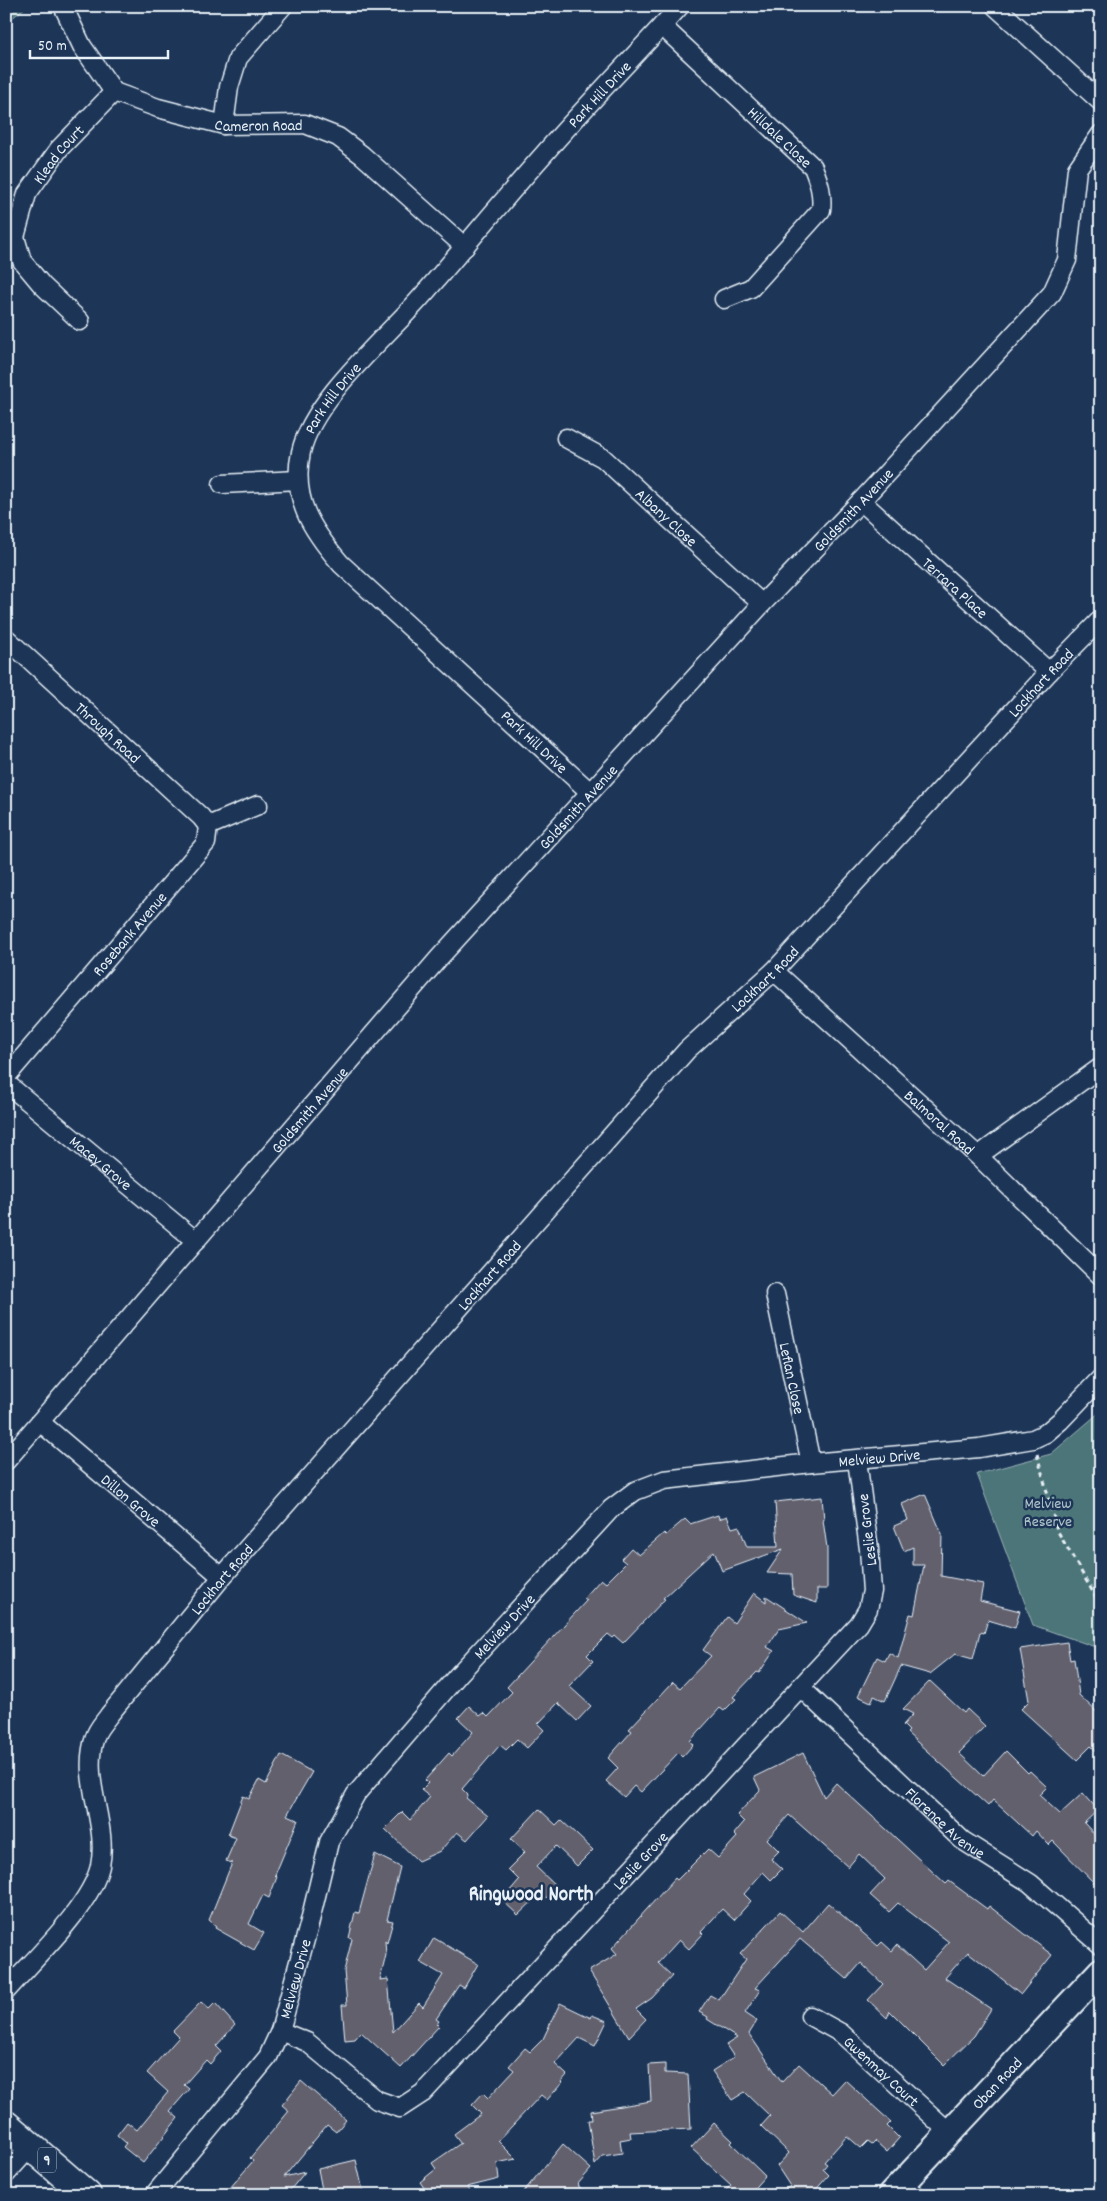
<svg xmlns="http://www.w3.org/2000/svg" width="1107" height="2201" viewBox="0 0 1107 2201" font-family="Dekko,sans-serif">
<rect width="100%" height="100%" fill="#1d3557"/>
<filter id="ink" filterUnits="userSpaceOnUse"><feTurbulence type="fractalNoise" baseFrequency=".02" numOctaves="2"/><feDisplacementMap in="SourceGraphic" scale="10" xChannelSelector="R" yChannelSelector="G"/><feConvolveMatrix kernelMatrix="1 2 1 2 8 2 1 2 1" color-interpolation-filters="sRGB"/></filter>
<g filter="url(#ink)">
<g fill="#4c7478" stroke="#9ab2b8">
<polygon points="6,6 27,6 6,23"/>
<polygon points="1101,1411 1101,1649 1033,1625 977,1474 1051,1454"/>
</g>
<g fill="#63606e" stroke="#e8f1f8">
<polygon points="925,1494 942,1534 941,1576 983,1584 980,1601 1020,1611 1015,1628 988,1620 984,1633 980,1632 973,1659 955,1654 930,1674 901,1666 885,1701 874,1696 871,1702 858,1696 877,1657 885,1661 889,1653 898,1658 910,1614 914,1615 924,1565 913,1565 913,1547 904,1551 894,1526 908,1520 902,1504"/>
<polygon points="822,1497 824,1520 823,1520 827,1548 827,1589 817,1589 817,1603 793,1595 792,1574 767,1573 783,1549 722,1571 714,1551 663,1598 665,1599 623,1643 615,1636 613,1638 608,1634 587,1655 593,1661 569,1686 591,1706 577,1721 558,1703 538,1724 544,1730 527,1748 517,1739 506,1750 500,1745 462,1789 468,1795 466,1798 488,1816 467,1840 457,1832 440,1851 418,1861 385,1829 402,1812 410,1820 430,1797 421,1790 428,1783 425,1780 449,1753 452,1756 473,1732 458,1718 469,1706 480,1716 484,1713 488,1717 512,1692 507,1687 587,1600 584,1598 601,1579 606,1583 626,1563 621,1559 631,1548 639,1555 664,1533 666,1535 685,1519 690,1524 718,1515 719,1519 727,1516 732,1528 739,1526 747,1547 778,1547 775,1502"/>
<polygon points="754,1593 766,1602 766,1596 807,1623 779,1629 767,1647 774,1651 759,1673 757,1672 733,1697 736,1699 724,1711 720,1708 690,1741 693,1745 682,1757 678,1753 641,1792 634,1786 624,1797 606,1781 618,1768 608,1758 632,1731 629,1729 673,1682 680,1688 711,1656 703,1650 727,1617 734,1623"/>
<polygon points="1067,1642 1070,1660 1074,1659 1079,1695 1101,1716 1101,1755 1091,1746 1077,1760 1021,1709 1029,1701 1020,1649"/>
<polygon points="930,1681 964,1713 967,1709 985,1726 959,1753 983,1776 1006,1751 1028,1773 1030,1771 1047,1787 1039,1795 1060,1814 1083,1793 1098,1810 1084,1823 1101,1841 1101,1890 1053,1841 1049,1845 1036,1831 1032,1836 993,1800 988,1806 907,1733 909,1731 903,1725 913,1714 903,1709"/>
<polygon points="803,1753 824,1797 836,1783 946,1884 949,1881 987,1909 989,1906 1052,1955 1021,1994 968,1952 945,1978 991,2009 974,2036 944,2065 890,2011 887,2018 868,2000 883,1984 861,1963 847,1979 800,1939 755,1988 760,1990 745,2013 757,2021 749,2034 782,2082 799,2064 832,2094 845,2080 891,2122 887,2126 899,2138 887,2152 875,2141 872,2144 868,2141 861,2148 847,2136 824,2162 827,2164 823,2169 829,2175 811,2195 780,2195 790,2186 777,2166 789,2153 761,2126 770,2116 745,2092 732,2100 712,2071 734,2057 726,2045 737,2038 707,2019 708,2017 699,2012 710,1995 719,2000 746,1959 740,1954 780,1911 803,1932 828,1903 878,1946 882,1942 892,1951 897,1945 924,1970 949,1942 898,1903 889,1912 870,1895 885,1879 859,1854 848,1867 789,1815 767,1839 779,1851 771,1859 782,1869 771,1880 763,1872 744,1894 751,1901 734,1920 722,1909 701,1932 703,1934 689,1949 679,1940 658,1963 672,1976 652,1998 636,2009 646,2019 629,2037 589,1971 617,1954 612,1948 675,1878 677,1880 708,1849 718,1858 737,1837 734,1834 744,1822 737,1815 760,1790 754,1777"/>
<polygon points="281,1755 312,1772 287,1815 298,1820 275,1875 277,1877 269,1898 263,1895 249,1924 264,1933 254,1950 215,1928 216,1926 209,1920 232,1863 226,1861 236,1838 228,1835 243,1796 249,1799 259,1780 266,1784"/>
<polygon points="539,1809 556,1825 561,1820 593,1850 577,1866 556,1846 536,1867 557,1887 542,1902 537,1897 518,1915 502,1900 519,1880 508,1869 525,1852 511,1839"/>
<polygon points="375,1854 400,1867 387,1920 393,1921 387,1943 385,1941 386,1955 380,1980 388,1979 393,2032 419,2003 423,2007 443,1975 420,1962 434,1938 478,1964 464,1988 459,1985 436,2019 439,2021 437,2024 439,2026 401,2068 361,2032 355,2039 345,2040 342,2005 347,2005 344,1971 352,1939 349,1938 355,1912 359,1913"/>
<polygon points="201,2002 209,2009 215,2003 235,2025 216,2046 221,2051 210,2064 206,2060 184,2085 189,2089 170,2111 178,2118 143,2163 123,2147 126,2143 117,2135 127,2122 137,2130 168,2092 147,2073 179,2037 173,2031"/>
<polygon points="560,2003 591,2018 592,2015 607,2021 595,2046 579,2038 555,2064 567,2075 561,2082 562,2083 547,2100 541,2095 498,2141 516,2159 497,2163 499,2179 467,2187 473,2195 429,2195 420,2182 436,2169 432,2163 461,2143 454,2134 481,2114 472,2105 483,2093 488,2098 514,2070 509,2066 525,2048 530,2052 543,2039"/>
<polygon points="665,2064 665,2073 688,2074 691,2129 630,2132 631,2138 620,2140 622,2153 603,2156 595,2165 588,2120 592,2120 591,2111 651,2101 649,2065"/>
<polygon points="301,2081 346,2120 336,2132 327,2125 284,2177 305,2172 286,2195 224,2195 253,2161 250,2158 289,2111 282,2105"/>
<polygon points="714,2123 733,2141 731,2143 765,2176 748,2195 721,2195 731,2185 691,2148"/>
<polygon points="563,2144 591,2169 577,2185 589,2195 521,2195"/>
<polygon points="356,2160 364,2195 323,2195 318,2169"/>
</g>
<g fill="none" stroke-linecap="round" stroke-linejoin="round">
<defs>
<g id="street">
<path id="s1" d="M63,6L82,46L114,92L158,108L224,125L305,124L338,137L362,155L465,247"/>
<polyline points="995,6 1101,102"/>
<path id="s2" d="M662,26L813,167C819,182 823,194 821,210L751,288L724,299"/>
<polyline points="224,125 229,87 238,58 283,6"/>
<path id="s3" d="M80,321L42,285L22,261L15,237L27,194L59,149L114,92"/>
<path id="s4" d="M566,438L603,458L762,604"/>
<polyline points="222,484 298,480"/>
<path id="s5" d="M861,501L1049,672"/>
<path id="s6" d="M6,638L201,817L208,826"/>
<path id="s7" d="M590,792L341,564C311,529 291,499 301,452C313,398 387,337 423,295C464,248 503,200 544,154C588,103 635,56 680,6"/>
<path id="s8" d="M774,971L978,1156L1101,1276"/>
<path id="s9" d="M6,1077L206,843L208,826L258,805"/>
<path id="s10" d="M6,1083L196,1241"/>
<polyline points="978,1156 1101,1067"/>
<path id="s11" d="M775,1294L811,1463"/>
<path id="s12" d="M40,1422L222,1577"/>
<path id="s13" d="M6,1461L439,958L762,604L861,501L1052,293L1067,260L1077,169L1101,134"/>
<path id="s14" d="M800,1687L962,1840L1030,1883L1101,1945"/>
<path id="s15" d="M6,1991C34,1959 91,1906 100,1866C109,1823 80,1779 95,1737C97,1729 105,1721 109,1715L222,1577L687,1050L774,971L1049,672L1101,619"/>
<path id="s16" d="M810,2016L841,2033L949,2132"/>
<path id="s17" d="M280,2031L307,2042L377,2100L400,2108L423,2093L859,1624L868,1609L872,1591L869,1549L857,1460"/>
<polyline points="6,2174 31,2146"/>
<polyline points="902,2183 915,2195"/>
<path id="s18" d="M154,2195L268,2057L280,2031L309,1925L329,1842L356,1794L459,1674L611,1509L635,1491L664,1480L811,1463L979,1448L1033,1439L1046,1433L1060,1421L1101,1378"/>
</g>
<g id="secondary">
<path id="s19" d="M891,2195L1101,1971"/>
</g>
<polyline id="primary" points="6,2125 87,2195"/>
</defs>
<use href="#street" stroke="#e8f1f8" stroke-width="21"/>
<use href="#secondary" stroke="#e8f1f8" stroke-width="29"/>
<use href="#primary" stroke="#e8f1f8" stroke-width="31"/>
<polyline stroke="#e8f1f8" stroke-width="3" stroke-dasharray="5 4" stroke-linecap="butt" points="1037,1454 1057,1530 1101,1606"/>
<use href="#street" stroke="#1d3557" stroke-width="18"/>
<use href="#secondary" stroke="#1d3557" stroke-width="25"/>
<use href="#primary" stroke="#1d3557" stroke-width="28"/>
</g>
</g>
<g text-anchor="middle" stroke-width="5" stroke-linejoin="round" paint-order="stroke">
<rect fill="#1d3557" stroke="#abb9c8" stroke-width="1" x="38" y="2147.5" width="18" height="25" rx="4"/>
<g font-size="15" font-weight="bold" fill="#e8f1f8">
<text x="47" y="2165">9</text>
</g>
<g font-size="16" fill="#e8f1f8" stroke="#1d3557">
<text dy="6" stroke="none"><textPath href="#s7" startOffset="930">Park Hill Drive</textPath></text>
<text dy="6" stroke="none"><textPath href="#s1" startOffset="250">Cameron Road</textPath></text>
<text dy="6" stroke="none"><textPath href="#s2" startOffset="162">Hilldale Close</textPath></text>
<text dy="6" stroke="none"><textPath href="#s3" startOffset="204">Klead Court</textPath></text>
<text dy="6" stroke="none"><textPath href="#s7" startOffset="525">Park Hill Drive</textPath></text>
<text dy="6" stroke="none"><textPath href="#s13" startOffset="1274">Goldsmith Avenue</textPath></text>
<text dy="6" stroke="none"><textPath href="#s4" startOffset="129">Albany Close</textPath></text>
<text dy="6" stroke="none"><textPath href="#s5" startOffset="128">Terrara Place</textPath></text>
<text dy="6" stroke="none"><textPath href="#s15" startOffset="1706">Lockhart Road</textPath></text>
<text dy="6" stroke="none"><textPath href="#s6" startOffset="139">Through Road</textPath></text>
<text transform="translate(535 741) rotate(43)" y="6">Park Hill Drive</text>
<text dy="6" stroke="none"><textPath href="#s13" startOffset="869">Goldsmith Avenue</textPath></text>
<text dy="6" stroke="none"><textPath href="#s9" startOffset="189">Rosebank Avenue</textPath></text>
<text dy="6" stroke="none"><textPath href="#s15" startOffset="1301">Lockhart Road</textPath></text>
<text dy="6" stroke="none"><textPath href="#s13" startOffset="464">Goldsmith Avenue</textPath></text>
<text dy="6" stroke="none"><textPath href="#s8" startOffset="224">Balmoral Road</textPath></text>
<text dy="6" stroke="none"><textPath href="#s10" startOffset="124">Macey Grove</textPath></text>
<text dy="6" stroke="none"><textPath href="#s15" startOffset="896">Lockhart Road</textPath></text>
<text dy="6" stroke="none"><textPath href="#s11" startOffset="86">Leflan Close</textPath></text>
<text dy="6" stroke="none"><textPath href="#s18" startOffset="1118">Melview Drive</textPath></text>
<text dy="6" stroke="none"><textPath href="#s12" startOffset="120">Dillon Grove</textPath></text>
<text transform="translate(866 1530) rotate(-97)" y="6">Leslie Grove</text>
<text dy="6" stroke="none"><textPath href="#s15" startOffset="491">Lockhart Road</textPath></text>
<text dy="6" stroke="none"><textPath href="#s18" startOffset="682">Melview Drive</textPath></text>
<text dy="6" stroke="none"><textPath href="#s14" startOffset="199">Florence Avenue</textPath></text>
<text dy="6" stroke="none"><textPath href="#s17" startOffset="490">Leslie Grove</textPath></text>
<text dy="6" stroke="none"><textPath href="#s18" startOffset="262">Melview Drive</textPath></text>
<text dy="6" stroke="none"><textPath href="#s16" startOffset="91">Gwenmay Court</textPath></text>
<text dy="6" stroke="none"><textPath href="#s19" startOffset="154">Oban Road</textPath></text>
</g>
<g font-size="16" fill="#b1c5cb" stroke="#1d3557">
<text x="1048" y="1508">Melview<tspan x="1048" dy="18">Reserve</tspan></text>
</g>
<g font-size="21" font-weight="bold" fill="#e8f1f8" stroke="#1d3557">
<text x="531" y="1900">Ringwood North</text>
</g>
</g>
<rect width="1107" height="2201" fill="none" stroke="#1d3557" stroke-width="25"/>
<rect x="12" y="12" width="1082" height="2176" fill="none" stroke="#e8f1f8" stroke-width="2" filter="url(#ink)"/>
<path d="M30 50v8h138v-8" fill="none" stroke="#e8f1f8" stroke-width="2.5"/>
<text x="38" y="50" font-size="15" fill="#e8f1f8" stroke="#1d3557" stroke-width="4" paint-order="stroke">50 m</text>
</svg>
